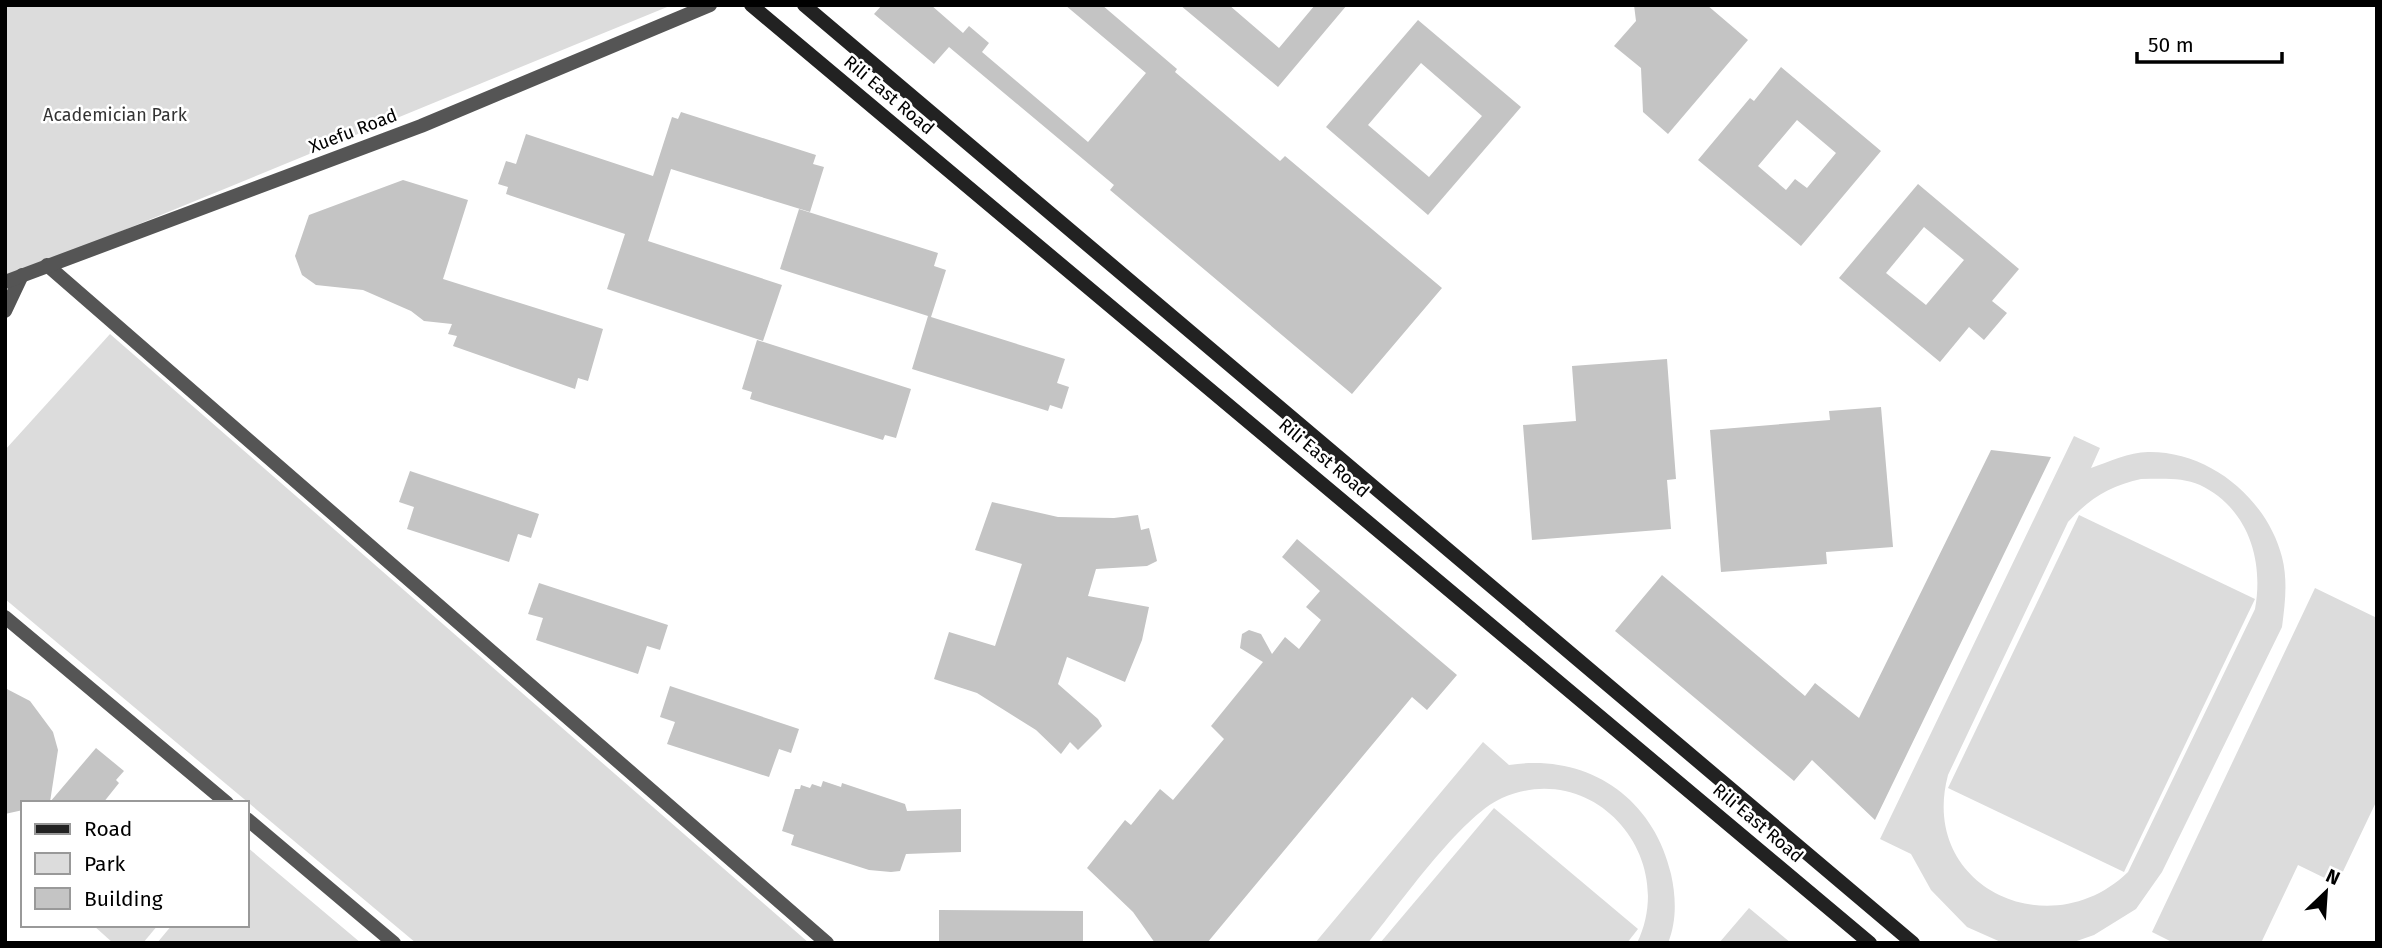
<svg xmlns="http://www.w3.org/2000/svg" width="2382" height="948" viewBox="0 0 2382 948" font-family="'Fira Sans',sans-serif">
<rect width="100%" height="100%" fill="#fff"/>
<g fill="#dcdcdc" fill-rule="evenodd">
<polygon points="5,5 672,5 5,279"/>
<polygon points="110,334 809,943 416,943 5,599 5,450"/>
<path d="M2074,436L2100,448L2091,468C2109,462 2129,452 2148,452C2210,451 2267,499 2282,557C2288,581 2285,604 2282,627L2162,872L2136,909L2094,935L2071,943H2003L1967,927L1931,890L1911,854L1880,839ZM2141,479C2160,479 2182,477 2200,485C2248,508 2264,560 2255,609L2128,872C2050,948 1918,887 1948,775L2068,522C2090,498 2110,486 2141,479Z"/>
<polygon points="2079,515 2255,599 2124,872 1948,788"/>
<polygon points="2315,588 2377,618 2377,800 2337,884 2298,865 2261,943 2174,943 2152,932"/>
<path d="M1483,742L1509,765C1586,753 1653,796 1671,874C1676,897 1677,921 1668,943H1637C1679,856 1593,758 1502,798C1461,816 1399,905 1368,943H1315Z"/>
<polygon points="1494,808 1638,929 1627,943 1380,943"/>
<polygon points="247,847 361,943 157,943 172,925 247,925"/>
<polygon points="1749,908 1791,943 1719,943"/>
<polygon points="93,925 158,925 143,943 113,943"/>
</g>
<g fill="#c4c4c4" fill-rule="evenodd">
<polygon points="882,5 931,5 963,33 969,26 989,43 982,52 1088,142 1146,73 1065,5 1102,5 1177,69 1175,72 1280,161 1285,156 1442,288 1352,394 1110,190 1114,185 949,47 934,64 874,14"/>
<polygon points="1180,5 1229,5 1279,48 1315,5 1347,5 1278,87"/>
<polygon points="1634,5 1707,5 1748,40 1668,134 1643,112 1641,68 1614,46 1636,21"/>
<path d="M1418,20L1521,107L1428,215L1326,127ZM1421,63L1482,116L1429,177L1368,125Z"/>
<path d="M1781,67L1881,151L1801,246L1698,160L1750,98L1754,101ZM1797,120L1836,153L1807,188L1795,179L1786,190L1758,166Z"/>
<polygon points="681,112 816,155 813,164 824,167 810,212 671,169 648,241 782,285 763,341 607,289 625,234 506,194 508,187 498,184 506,161 516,164 526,134 653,176 672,117 678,119"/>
<polygon points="403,180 468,200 443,279 603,329 588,381 578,378 575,389 453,346 457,336 448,334 452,324 424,321 411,311 363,290 316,285 302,275 295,256 309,215"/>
<path d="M1918,184L2019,269L1992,301L2007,313L1984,340L1969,327L1940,362L1839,278ZM1924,227L1964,260L1926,305L1886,273Z"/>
<polygon points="799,209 938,253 934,266 946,270 931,317 1065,359 1057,383 1069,387 1062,409 1050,405 1048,411 912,369 928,316 780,269"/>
<polygon points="757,340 911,389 896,438 885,435 883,440 750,399 752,392 742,389"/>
<polygon points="1667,359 1676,479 1667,480 1671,529 1532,540 1523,425 1576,421 1572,366"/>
<polygon points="1881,407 1893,547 1826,552 1827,564 1721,572 1710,430 1830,420 1829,411"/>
<polygon points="1991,450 2051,457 1875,820 1812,760 1794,781 1615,631 1662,575 1805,696 1815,683 1859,718"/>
<polygon points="410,471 539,514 531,538 518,534 509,562 407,529 414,507 399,502"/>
<polygon points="992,502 1058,517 1114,518 1138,515 1141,530 1149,528 1157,561 1147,566 1096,569 1088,596 1149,607 1142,640 1125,682 1067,657 1058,684 1098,719 1102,726 1078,750 1070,742 1061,754 1036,730 977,693 934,679 949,632 995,646 1022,564 975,550"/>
<polygon points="1297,539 1457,675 1427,710 1412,697 1207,943 1155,943 1133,912 1087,868 1125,820 1131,825 1160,789 1173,800 1224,739 1211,726 1263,662 1240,648 1242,634 1249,630 1261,634 1272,654 1285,637 1299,649 1321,620 1306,607 1320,591 1282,557"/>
<polygon points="539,583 668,625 660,650 647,646 638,674 536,640 543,618 528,614"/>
<polygon points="670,686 799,729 791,753 779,749 769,777 667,744 675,722 660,717"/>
<polygon points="5,688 30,701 53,732 58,750 50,802 96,748 124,771 116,780 119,783 103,803 23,803 23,810 5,814"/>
<polygon points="823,781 841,787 842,783 905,804 907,811 961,809 961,852 906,854 900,871 891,872 869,870 791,845 794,835 782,831 795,789 800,789 801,785 810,788 812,784 821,787"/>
<polygon points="939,910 1083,911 1083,943 939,943"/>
</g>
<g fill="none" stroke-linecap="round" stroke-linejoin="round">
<g stroke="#555" stroke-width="14">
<polyline points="47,265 827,943"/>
<polyline points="5,311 22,275"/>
<polyline points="5,617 227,803"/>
<polyline points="247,819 394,943"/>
</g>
<polyline stroke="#555" stroke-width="14" points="5,282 421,126 710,5"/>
<g stroke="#222" stroke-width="14">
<polyline points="751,5 1870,943"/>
<polyline points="804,5 1913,943"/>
</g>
</g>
<g text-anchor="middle" stroke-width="5" stroke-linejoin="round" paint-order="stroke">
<g font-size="18" fill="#000" stroke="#fff">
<text transform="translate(889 95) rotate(40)" y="6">Rili East Road</text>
<text transform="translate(353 131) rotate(-21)" y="6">Xuefu Road</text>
<text transform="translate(1324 458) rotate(40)" y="6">Rili East Road</text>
<text transform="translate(1758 823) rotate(40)" y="6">Rili East Road</text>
</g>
<g font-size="18" fill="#333" stroke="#fff">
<text x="115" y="121">Academician Park</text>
</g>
</g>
<rect width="2382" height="948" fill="none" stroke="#000000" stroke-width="14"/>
<rect x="21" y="801" width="228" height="126" fill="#ffffff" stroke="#999999" stroke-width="2"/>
<rect x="35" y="824" width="35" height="10" fill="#222222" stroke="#999999" stroke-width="2"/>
<text x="84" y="836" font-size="21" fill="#000000">Road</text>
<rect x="35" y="853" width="35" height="21" fill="#dcdcdc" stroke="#999999" stroke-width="2"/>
<text x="84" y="871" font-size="21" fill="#000000">Park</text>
<rect x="35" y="888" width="35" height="21" fill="#c4c4c4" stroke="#999999" stroke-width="2"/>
<text x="84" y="906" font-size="21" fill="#000000">Building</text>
<g transform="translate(2326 892) rotate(25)" stroke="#ffffff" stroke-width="5" paint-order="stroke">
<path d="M0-5L12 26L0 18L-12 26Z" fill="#000000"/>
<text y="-10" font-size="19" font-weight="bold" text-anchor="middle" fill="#000000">N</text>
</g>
<path d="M2137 52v10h145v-10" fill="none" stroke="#000000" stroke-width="3.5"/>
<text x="2148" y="52" font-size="21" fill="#000000" stroke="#ffffff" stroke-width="5" paint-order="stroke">50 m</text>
</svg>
